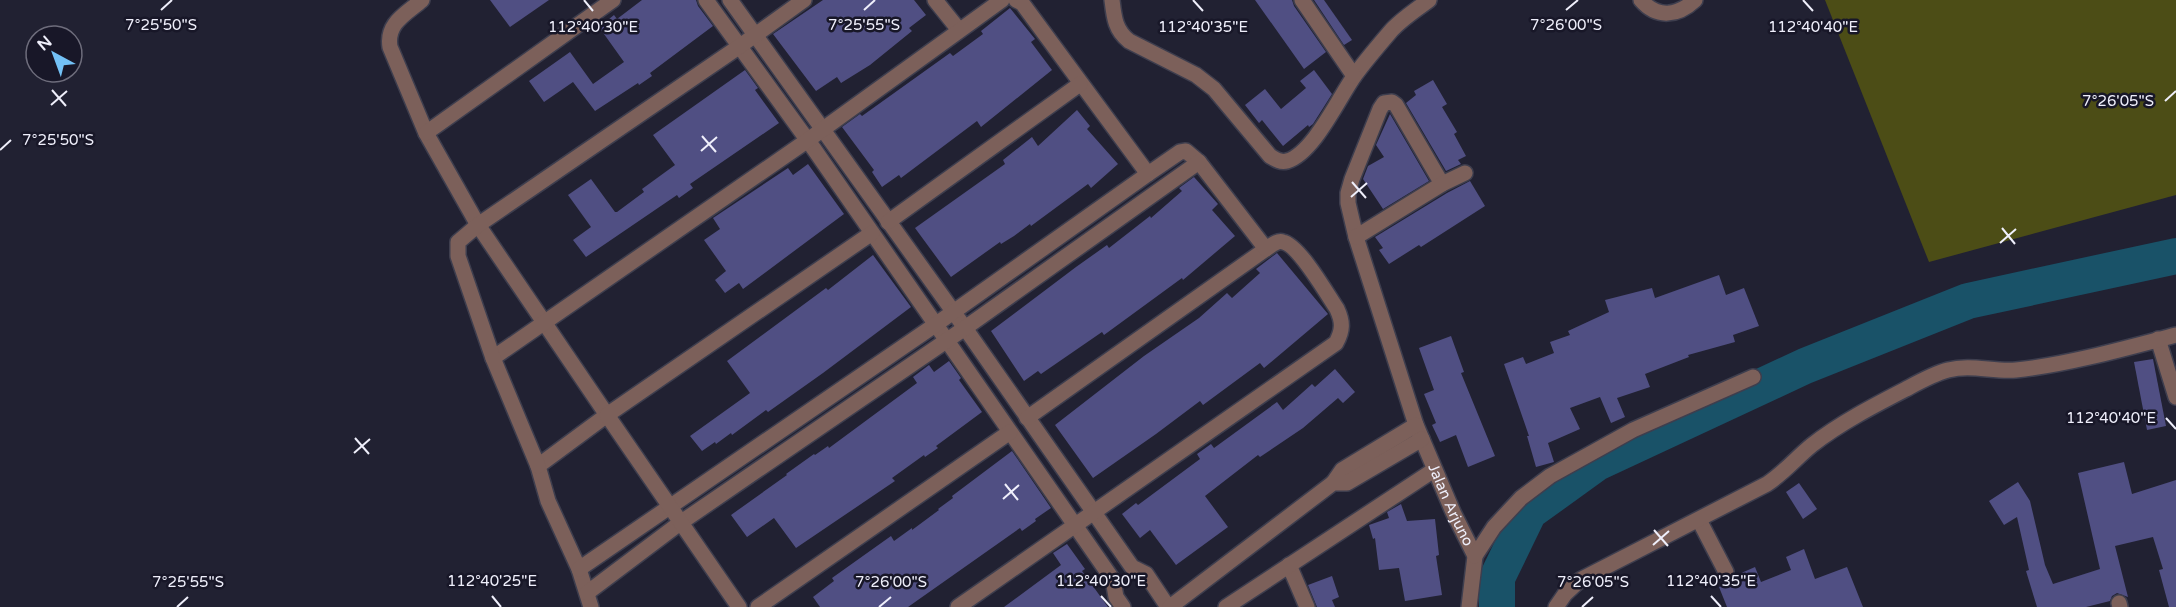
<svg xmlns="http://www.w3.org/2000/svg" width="2176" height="607" viewBox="0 0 2176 607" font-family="'Varela Round',sans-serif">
<rect width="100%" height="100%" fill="#212132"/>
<polygon fill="#4c4d16" points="1825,0 2176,0 2176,195 1929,262"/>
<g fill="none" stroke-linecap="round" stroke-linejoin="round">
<polyline stroke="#195268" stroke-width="36" points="1497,607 1497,578 1529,512 1597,463 1805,366 1968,301 2176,256"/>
</g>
<g fill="#504f83">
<polygon points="490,0 549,0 510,27"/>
<polygon points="642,0 696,0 698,6 713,26 650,73 652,76 639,85 638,83 595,111 573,82 544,102 529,81 570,52 593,84 624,62 599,27 614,15 617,19"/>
<polygon points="823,0 914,0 926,15 909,28 912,31 870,65 841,83 837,77 816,91 773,34"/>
<polygon points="1255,0 1292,0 1294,6 1326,52 1304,69"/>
<polygon points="1314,0 1324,0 1352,40 1344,45"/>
<polygon points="1010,8 1035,39 1031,42 1052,70 981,127 977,121 901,178 899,175 882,187 872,172 874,170 842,127 860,114 862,116 950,53 953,56 983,34 981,31"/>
<polygon points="745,70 758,88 755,90 779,123 690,184 693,188 679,198 677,195 586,257 573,240 591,227 568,195 591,179 615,212 617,212 644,192 642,189 675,165 653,135"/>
<polygon points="1314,70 1332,94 1313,124 1309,127 1308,125 1283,146 1262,120 1259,123 1245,105 1265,89 1281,109 1306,88 1300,81"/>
<polygon points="1433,80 1447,104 1442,107 1457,132 1454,134 1466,156 1458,160 1461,164 1446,171 1406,103 1416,95 1414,91"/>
<polygon points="1077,110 1090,126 1087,129 1118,164 1091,188 1088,184 1031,226 1030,224 1014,236 1001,244 1000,242 951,277 915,228 1005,164 1003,160 1032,137 1038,146"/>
<polygon points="1390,114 1429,181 1383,209 1363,179 1368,166 1384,157 1376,145"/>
<polygon points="808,164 844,214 743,289 739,283 725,293 715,280 726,271 704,240 720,229 713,218 788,168 793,175"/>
<polygon points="1194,177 1218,204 1212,210 1235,236 1183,280 1182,278 1104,335 1102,332 1041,374 1038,371 1024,381 991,331 1076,267 1107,245 1109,248 1150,216 1151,218 1182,191 1179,188"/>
<polygon points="1470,181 1485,206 1421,247 1419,245 1389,264 1379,250 1383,248 1375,237 1447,193"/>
<polygon points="1277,253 1328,314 1264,368 1260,363 1203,405 1200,401 1156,434 1093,478 1055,425 1144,356 1199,318 1227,293 1232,298 1260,273 1256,269"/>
<polygon points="873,255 911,307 823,373 768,412 766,410 732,435 731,433 716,444 715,442 702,451 690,436 750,393 727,361 826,288 828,290"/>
<polygon points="1719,275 1726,295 1744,288 1759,326 1733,335 1735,342 1688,355 1689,357 1645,374 1650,387 1617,398 1625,417 1611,423 1600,397 1570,408 1580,429 1548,443 1554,462 1536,467 1527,436 1529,436 1504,364 1523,357 1526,364 1554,353 1550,342 1570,335 1568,331 1609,312 1605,300 1652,288 1655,298"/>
<polygon points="1451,336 1464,372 1461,373 1495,456 1468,467 1456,435 1440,442 1432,425 1436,423 1424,394 1434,390 1419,348"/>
<polygon points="2153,359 2166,426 2147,430 2134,362"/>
<polygon points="949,361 961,378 959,380 982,412 936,446 938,448 925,457 924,455 892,478 895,481 796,548 774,518 747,537 731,515 787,475 786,474 814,454 815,455 828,446 829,448 917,383 913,377 929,365 934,372"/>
<polygon points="1335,369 1355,392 1343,403 1338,398 1303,428 1260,457 1258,455 1205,496 1228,527 1176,565 1150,530 1140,538 1122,514 1136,503 1138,505 1200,459 1197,454 1211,444 1214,448 1277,402 1283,410 1312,384 1315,387"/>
<polygon points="1012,451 1051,508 1035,519 1036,521 1022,531 1020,528 908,607 820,607 813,597 834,581 832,578 891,536 894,541 912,528 912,530 939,510 938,509 953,498 952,496"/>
<polygon points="2124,462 2132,494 2176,480 2176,607 2169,607 2159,570 2163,569 2153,537 2115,546 2128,597 2117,593 2112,596 2110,601 2086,607 2037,607 2026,571 2029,570 2017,517 2004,525 1989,501 2018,482 2030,501 2045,565 2053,584 2100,569 2078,473"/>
<polygon points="1799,483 1817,509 1803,519 1786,492"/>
<polygon points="1401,504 1407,521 1435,519 1439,555 1436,556 1442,595 1405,601 1399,568 1379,570 1375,538 1373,539 1369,525 1389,518 1387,512"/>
<polygon points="1067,544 1085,569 1082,571 1108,607 1004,607 1061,565 1053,553"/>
<polygon points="1804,549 1815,579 1847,567 1863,607 1727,607 1719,587 1741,578 1739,574 1755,567 1761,582 1791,570 1786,557"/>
<polygon points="1332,576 1339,597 1332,600 1335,607 1317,607 1308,585"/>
</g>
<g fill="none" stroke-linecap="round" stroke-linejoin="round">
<defs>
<g id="street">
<path d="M422,0C406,14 386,23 390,47L426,133L478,225L607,415L538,466L548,501L579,569L591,607"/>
<polyline points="706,0 814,149 1113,580 1116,597 1123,607"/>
<polyline points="730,0 965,328 1132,567 1146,574 1168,607"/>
<polyline points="935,0 959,30"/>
<polyline points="1016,0 1022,3 1148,174"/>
<path d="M1112,0C1114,17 1115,30 1129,41L1196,75L1214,89L1270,156C1275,159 1280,163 1287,161C1314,153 1339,97 1355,75C1366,60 1378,46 1390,32C1400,20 1416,10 1429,0"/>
<polyline points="1302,0 1354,76"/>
<path d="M1641,0C1657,19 1678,16 1695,0"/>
<polyline points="426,133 613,0"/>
<path id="s1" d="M1442,184L1396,105L1392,102L1384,103L1380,109L1352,179L1348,193V203L1356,237L1416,425L1453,512L1475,556L1469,607"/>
<polyline points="888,222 1080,84"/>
<polyline points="1356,237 1442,184 1465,173"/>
<polyline points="2158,339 2176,397"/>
<polyline points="493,358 808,140 1002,0"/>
<polyline points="1027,418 1266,249"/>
<polyline points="538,466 493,358 458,256 458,242 478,225 740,46 804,0"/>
<polyline points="1333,483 1342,470 1416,425"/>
<polyline points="1699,520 1726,572"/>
<polyline points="1475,556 1494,527 1521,498 1550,476 1633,430 1753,377"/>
<polyline points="1289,565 1307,607"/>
<path d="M579,569L935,325L1148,174L1180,152L1186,151L1199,162L1266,249C1271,246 1277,240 1283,242C1299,245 1327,294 1337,309C1343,322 1343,330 1336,343L958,607"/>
<polyline points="587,593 680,523 965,328 1199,162"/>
<polyline points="2119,603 2120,607"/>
<polyline points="739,607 607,415 872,233"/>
<polyline points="758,607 1010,432"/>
<polyline points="1170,607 1333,483 1347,483 1422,439"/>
<polyline points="1226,607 1434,470"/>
<path d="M1556,607L1565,594L1580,580L1767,484C1785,472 1796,458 1812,445C1840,423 1875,405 1906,389C1919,382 1933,374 1948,370C1971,364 1993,372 2016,370C2066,365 2127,348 2176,335"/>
</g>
</defs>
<use href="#street" stroke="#3e3e4e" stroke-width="18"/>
<use href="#street" stroke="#7c605a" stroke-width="15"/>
</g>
<path fill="none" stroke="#efeffb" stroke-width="2" d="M584,0L593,11M1193,0L1203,11M1803,0L1813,11M161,10L172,0M864,10L875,0M1566,10L1578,0M52,90L66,106M2165,101L2176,91M51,105L67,91M702,136L716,152M0,150L11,140M701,151L717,137M1352,182L1366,198M1351,197L1367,183M2002,228L2015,244M2000,243L2016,229M2166,418L2176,429M355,438L369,454M354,453L370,439M1005,484L1018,500M1003,499L1019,485M1654,530L1668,546M1653,545L1669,531M492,596L501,607M1101,596L1111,607M1711,596L1721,607M177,607L188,597M879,607L891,597M1582,607L1593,597"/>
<g text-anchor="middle" stroke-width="5" stroke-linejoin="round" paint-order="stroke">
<g font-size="15" fill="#efeffb" stroke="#181728">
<text dy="5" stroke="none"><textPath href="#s1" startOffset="531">Jalan Arjuno</textPath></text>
</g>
</g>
<g font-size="15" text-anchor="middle" fill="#efeffb" stroke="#181728" stroke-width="5" stroke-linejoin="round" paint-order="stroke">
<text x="161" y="30">7°25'50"S</text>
<text x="864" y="30">7°25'55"S</text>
<text x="1566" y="30">7°26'00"S</text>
<text x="593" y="32">112°40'30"E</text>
<text x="1203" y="32">112°40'35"E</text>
<text x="1813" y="32">112°40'40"E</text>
<text x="2118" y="106">7°26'05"S</text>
<text x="58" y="145">7°25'50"S</text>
<text x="2111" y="423">112°40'40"E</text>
<text x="492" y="586">112°40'25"E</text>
<text x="1101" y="586">112°40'30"E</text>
<text x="1711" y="586">112°40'35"E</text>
<text x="188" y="587">7°25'55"S</text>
<text x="891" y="587">7°26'00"S</text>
<text x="1593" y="587">7°26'05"S</text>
</g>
<g transform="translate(54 54) rotate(319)"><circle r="28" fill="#181728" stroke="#6e6d7c" stroke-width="1.5"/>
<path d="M0-4.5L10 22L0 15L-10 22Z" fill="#73c1f6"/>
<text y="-9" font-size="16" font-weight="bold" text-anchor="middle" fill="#efeffb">N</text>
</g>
</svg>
